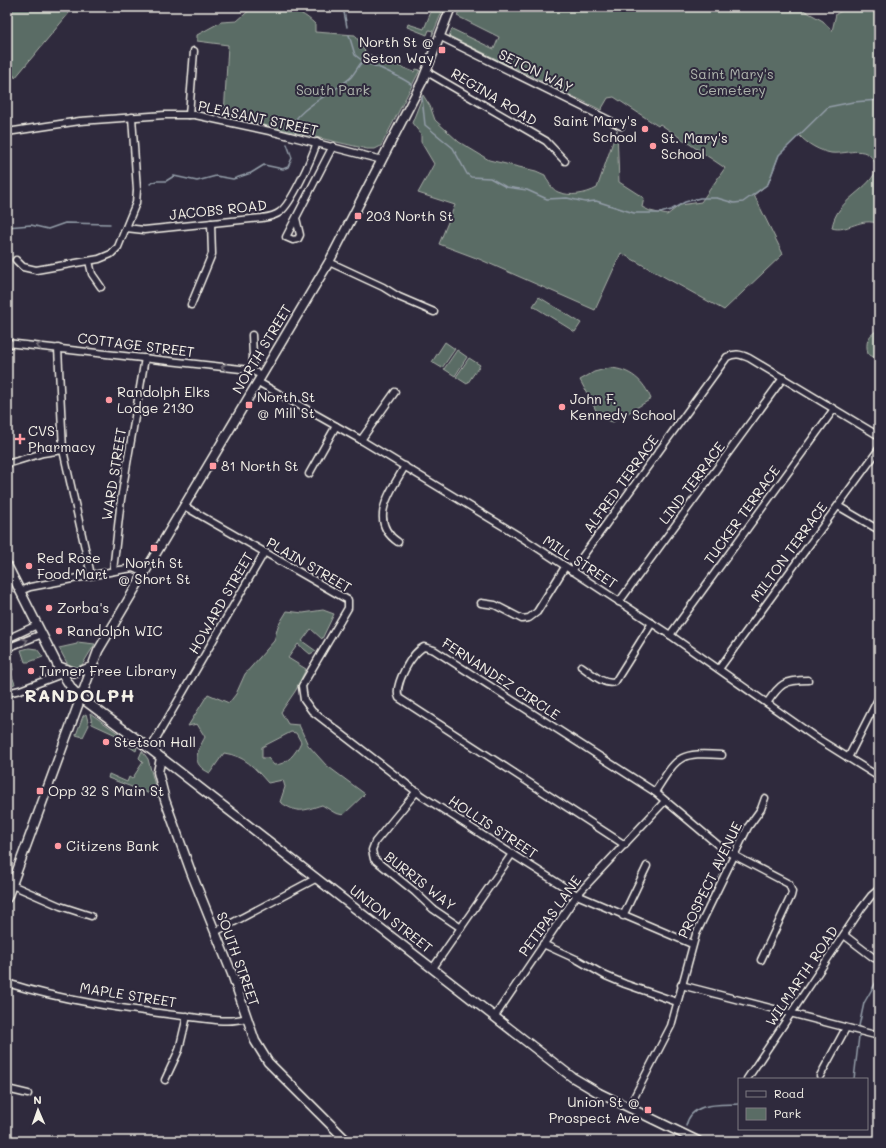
<svg xmlns="http://www.w3.org/2000/svg" width="886" height="1148" viewBox="0 0 886 1148" font-family="Mali,sans-serif">
<rect width="100%" height="100%" fill="#2f2a3d"/>
<filter id="ink" filterUnits="userSpaceOnUse"><feTurbulence type="fractalNoise" baseFrequency=".025" numOctaves="2"/><feDisplacementMap in="SourceGraphic" scale="8" xChannelSelector="R" yChannelSelector="G"/><feConvolveMatrix kernelMatrix="1 2 1 2 8 2 1 2 1" color-interpolation-filters="sRGB"/></filter>
<g filter="url(#ink)">
<g fill="#5a6c65" stroke="#a7aea6" fill-rule="evenodd">
<polygon points="7,7 74,7 15,78 14,75 7,77"/>
<path d="M253,7C279,7 296,5 315,24V32L355,35L364,50L368,54L390,62L391,59H393L395,61L394,64L414,72L416,69L420,70L381,146L375,149H367L224,116L228,45L197,41V35L221,22L237,21Z"/>
<polygon points="433,7 444,7 432,36 433,31 429,30 427,35 407,27 408,24 424,29"/>
<path d="M460,7H798L823,21L832,31L836,14L849,7H879V224C861,216 847,233 832,228C836,198 872,190 877,167C868,142 850,155 831,153C820,151 807,144 799,135L779,155L768,184L754,195L783,254L724,310L621,253L595,310L479,259L439,244L455,205L418,193L434,164L421,142V134L412,123L423,95L430,106L435,120L459,142L489,160L536,171L545,175C548,181 551,189 558,192C570,197 586,194 597,188L617,130L619,182L644,198L642,207L650,211L667,215L680,205L701,202L725,168L660,124L658,126L614,97L608,98L601,110L449,36L452,29L494,49L499,37L457,16Z"/>
<polygon points="539,297 581,323 575,332 533,306"/>
<path d="M879,329V360L868,354C865,341 868,336 879,329Z"/>
<polygon points="445,342 455,349 442,368 432,362"/>
<polygon points="457,350 467,357 455,376 444,369"/>
<polygon points="469,358 480,365 467,384 456,377"/>
<path d="M610,368C630,369 644,381 651,399L613,422L600,418L580,380L594,372Z"/>
<path d="M323,610L334,614L322,639L311,629L302,641L316,651L310,654L298,644L288,658L306,669L296,690L281,712L288,724L299,725L308,745L326,765L365,794L343,815L335,813L322,805C302,811 298,814 280,802L285,787L283,780L268,783C254,767 245,756 224,753L210,773C190,764 197,752 205,737L197,724L188,726L208,694L229,703L236,694L245,674L274,641L278,626L287,611L303,613ZM291,732L296,733L301,742C296,753 287,765 274,765L268,758H262V747Z"/>
<polygon points="77,642 95,644 82,665 75,668 67,663 59,648 77,644"/>
<polygon points="29,648 37,649 43,657 29,662 25,662 21,650"/>
<polygon points="9,654 13,670 10,671 15,684 7,686 7,655"/>
<polygon points="90,713 137,747 136,751 119,740 118,736 92,724"/>
<polygon points="86,714 89,725 83,737 76,735 83,716"/>
<polygon points="142,751 148,759 158,797 108,778 109,774 127,782 129,777 132,779 143,762 139,758"/>
</g>
<g fill="none" stroke-linecap="round" stroke-linejoin="round">
<g stroke="#939da8" stroke-width="1.5">
<polyline points="343,7 347,27"/>
<polyline points="349,35 355,55 364,62"/>
<polyline points="422,97 425,125 453,148 467,174 471,177 490,178 506,187 527,190 547,199 567,198 585,202 596,201 634,213 660,213 671,210 685,202 700,198 717,198 734,203 743,202 768,184 779,155 828,107 853,102 879,100"/>
<path d="M291,129C295,109 334,93 350,78C354,74 357,68 361,63C368,61 405,79 412,85"/>
<polyline points="150,184 156,181 166,181 174,176 197,181 216,176 233,179 251,173 264,165 283,169 288,167 292,158 287,144"/>
<polyline points="7,227 31,225 48,229 65,223 110,224"/>
<polyline points="879,845 879,850"/>
<polyline points="859,1026 864,1003 879,977"/>
<polyline points="854,1079 859,1036"/>
<path d="M686,1126C691,1101 720,1105 739,1104"/>
</g>
<defs>
<g id="minor">
<polyline points="441,37 621,126"/>
<polyline points="427,72 546,141 565,161"/>
<polyline points="189,115 194,51"/>
<polyline points="7,132 80,121 165,115 195,115 274,132 382,160"/>
<polyline points="296,218 300,235 298,239 293,240 286,237 333,146"/>
<path d="M126,228L144,230L262,218C269,217 275,216 280,212C292,203 312,158 317,142"/>
<polyline points="16,260 23,267 36,270 99,259 111,254 118,247 136,203 137,190 132,117"/>
<polyline points="89,261 92,274 101,287"/>
<polyline points="329,262 383,287 399,297 434,312"/>
<polyline points="191,305 212,254 211,223"/>
<polyline points="252,335 253,356 252,371"/>
<polyline points="7,343 250,370 262,375"/>
<polyline points="58,348 63,450 91,575"/>
<polyline points="258,382 361,440 524,539 670,635 815,737 879,777"/>
<polyline points="361,440 395,392"/>
<polyline points="7,464 43,453 63,450"/>
<polyline points="309,474 336,426"/>
<polyline points="184,506 348,600 348,608 302,686 304,700 312,711 422,796 512,854 577,895 692,944"/>
<polyline points="838,506 879,530"/>
<path d="M398,542C367,521 391,491 405,466"/>
<polyline points="113,571 121,499 145,358"/>
<path d="M572,571L727,357C735,353 740,354 749,358L879,436"/>
<polyline points="20,591 30,587 120,570 133,568 144,573"/>
<polyline points="619,602 783,378"/>
<polyline points="481,603 495,605 522,619 529,618 537,612 565,567"/>
<polyline points="670,635 834,409"/>
<polyline points="7,639 37,625"/>
<polyline points="7,648 42,634"/>
<path d="M581,666C590,672 604,686 615,682L652,623"/>
<polyline points="719,669 879,449"/>
<polyline points="7,693 20,690 62,674"/>
<path d="M767,703C780,684 784,680 808,680"/>
<polyline points="150,749 264,553"/>
<polyline points="848,758 879,697"/>
<polyline points="417,791 375,842 372,850 374,859 415,892 433,909 461,928"/>
<path d="M655,792C678,756 678,752 722,755"/>
<path d="M625,845L399,698C393,686 412,652 424,647L434,650L655,792L724,850L789,884L792,892L791,896L761,960"/>
<polyline points="12,885 60,906 91,916"/>
<polyline points="623,916 647,866"/>
<polyline points="215,932 317,878"/>
<polyline points="844,935 874,958"/>
<polyline points="543,944 578,960 606,976 625,984 677,1002"/>
<polyline points="433,968 512,854"/>
<path d="M7,983C64,1001 124,1009 183,1016C203,1018 227,1024 246,1018"/>
<polyline points="681,985 879,1036"/>
<polyline points="495,1016 577,895 665,801"/>
<polyline points="820,1076 846,1028"/>
<polyline points="747,1079 861,909 871,896 879,889"/>
<polyline points="165,1080 179,1050 187,1016"/>
<polyline points="7,1089 28,1094"/>
<polyline points="629,1107 671,1026 696,934 748,827 761,809 765,798"/>
</g>
<g id="major">
<polyline points="7,565 60,670 72,689 80,697 150,749 572,1077 599,1093 698,1141"/>
<polyline points="58,666 76,673 91,667"/>
<polyline points="161,758 158,772 165,800 191,872 232,974 255,1041 268,1062 347,1141"/>
<polyline points="7,898 98,651 329,262 422,82 451,7"/>
</g>
</defs>
<use href="#minor" stroke="#f4f1e8" stroke-width="9"/>
<use href="#major" stroke="#f4f1e8" stroke-width="11"/>
<use href="#minor" stroke="#2f2a3d" stroke-width="6"/>
<use href="#major" stroke="#2f2a3d" stroke-width="8"/>
</g>
<defs><path id="oneway-chevron" d="M-2-3.5L2.5 0L-2 3.5" fill="none" stroke-width="1.6" stroke-linecap="round" stroke-linejoin="round"/></defs>
<g stroke="#747079">
<use href="#oneway-chevron" transform="translate(39 346) rotate(-174)"/>
<use href="#oneway-chevron" transform="translate(224 367) rotate(-173)"/>
<use href="#oneway-chevron" transform="translate(25 641) rotate(-20)"/>
</g>
</g>
<g fill="#ff9aa2" stroke="#2f2a3d" stroke-width="1.5">
<rect x="438" y="46" width="8" height="8" rx="2"/>
<circle cx="645" cy="129" r="4"/>
<circle cx="653" cy="146" r="4"/>
<rect x="354" y="212" width="8" height="8" rx="2"/>
<circle cx="109" cy="400" r="4"/>
<rect x="245" y="401" width="8" height="8" rx="2"/>
<circle cx="562" cy="407" r="4"/>
<path d="M18 433h4v4h4v4h-4v4h-4v-4h-4v-4h4z"/>
<rect x="209" y="462" width="8" height="8" rx="2"/>
<rect x="150" y="544" width="8" height="8" rx="2"/>
<circle cx="29" cy="566" r="4"/>
<circle cx="49" cy="608" r="4"/>
<circle cx="59" cy="631" r="4"/>
<circle cx="31" cy="671" r="4"/>
<circle cx="106" cy="742" r="4"/>
<rect x="36" y="787" width="8" height="8" rx="2"/>
<circle cx="58" cy="846" r="4"/>
<rect x="644" y="1106" width="8" height="8" rx="2"/>
</g>
<g text-anchor="middle" stroke-width="4" stroke-linejoin="round" paint-order="stroke">
<g font-size="14" fill="#f4f1e8" stroke="#2f2a3d" text-anchor="start">
<text x="434" y="47" text-anchor="end">North St @<tspan x="434" dy="16">Seton Way</tspan></text>
<text x="637" y="126" text-anchor="end">Saint Mary's<tspan x="637" dy="16">School</tspan></text>
<text x="661" y="143">St. Mary's<tspan x="661" dy="16">School</tspan></text>
<text x="366" y="221">203 North St</text>
<text x="117" y="397">Randolph Elks<tspan x="117" dy="16">Lodge 2130</tspan></text>
<text x="257" y="402">North St<tspan x="257" dy="16">@ Mill St</tspan></text>
<text x="570" y="404">John F.<tspan x="570" dy="16">Kennedy School</tspan></text>
<text x="28" y="436">CVS<tspan x="28" dy="16">Pharmacy</tspan></text>
<text x="221" y="471">81 North St</text>
<text x="37" y="563">Red Rose<tspan x="37" dy="16">Food Mart</tspan></text>
<text x="154" y="568" text-anchor="middle">North St<tspan x="154" dy="16">@ Short St</tspan></text>
<text x="57" y="613">Zorba's</text>
<text x="67" y="636">Randolph WIC</text>
<text x="39" y="676">Turner Free Library</text>
<text x="114" y="747">Stetson Hall</text>
<text x="48" y="796">Opp 32 S Main St</text>
<text x="66" y="851">Citizens Bank</text>
<text x="640" y="1107" text-anchor="end">Union St @<tspan x="640" dy="16">Prospect Ave</tspan></text>
</g>
<g font-size="14" fill="#f4f1e8" stroke="#2f2a3d">
<text transform="translate(536 71) rotate(26)" y="5">SETON WAY</text>
<text transform="translate(494 97) rotate(31)" y="5">REGINA ROAD</text>
<text transform="translate(258 118) rotate(12)" y="5">PLEASANT STREET</text>
<text transform="translate(218 210) rotate(-6)" y="5">JACOBS ROAD</text>
<text transform="translate(136 345) rotate(7)" y="5">COTTAGE STREET</text>
<text transform="translate(262 349) rotate(-59)" y="5">NORTH STREET</text>
<text transform="translate(114 474) rotate(-81)" y="5">WARD STREET</text>
<text transform="translate(692 483) rotate(-53)" y="5">LIND TERRACE</text>
<text transform="translate(621 484) rotate(-54)" y="5">ALFRED TERRACE</text>
<text transform="translate(742 515) rotate(-54)" y="5">TUCKER TERRACE</text>
<text transform="translate(789 552) rotate(-54)" y="5">MILTON TERRACE</text>
<text transform="translate(580 562) rotate(33)" y="5">MILL STREET</text>
<text transform="translate(309 565) rotate(30)" y="5">PLAIN STREET</text>
<text transform="translate(221 603) rotate(-60)" y="5">HOWARD STREET</text>
<text transform="translate(501 679) rotate(33)" y="5">FERNANDEZ CIRCLE</text>
<text transform="translate(493 827) rotate(33)" y="5">HOLLIS STREET</text>
<text transform="translate(710 880) rotate(-64)" y="5">PROSPECT AVENUE</text>
<text transform="translate(420 881) rotate(38)" y="5">BURRIS WAY</text>
<text transform="translate(550 916) rotate(-54)" y="5">PETIPAS LANE</text>
<text transform="translate(391 919) rotate(38)" y="5">UNION STREET</text>
<text transform="translate(238 959) rotate(70)" y="5">SOUTH STREET</text>
<text transform="translate(802 976) rotate(-56)" y="5">WILMARTH ROAD</text>
<text transform="translate(128 995) rotate(9)" y="5">MAPLE STREET</text>
</g>
<g font-size="14" fill="#afb5ad" stroke="#2f2a3d">
<text x="732" y="79">Saint Mary's<tspan x="732" dy="16">Cemetery</tspan></text>
<text x="333" y="95">South Park</text>
</g>
<g font-size="18" font-weight="bold" letter-spacing="1" fill="#f4f1e8" stroke="#2f2a3d">
<text x="80" y="702">RANDOLPH</text>
</g>
</g>
<rect width="886" height="1148" fill="none" stroke="#2f2a3d" stroke-width="24"/>
<rect x="12" y="12" width="862" height="1124" fill="none" stroke="#f4f1e8" stroke-width="1.5" filter="url(#ink)"/>
<rect x="738" y="1078" width="130" height="52" fill="#2f2a3d" stroke="#7e7a81"/>
<rect x="746" y="1091" width="20" height="6" fill="#2f2a3d" stroke="#7e7a81"/>
<text x="774" y="1098" font-size="12" fill="#f4f1e8">Road</text>
<rect x="746" y="1108" width="20" height="12" fill="#5a6c65" stroke="#7e7a81"/>
<text x="774" y="1118" font-size="12" fill="#f4f1e8">Park</text>
<g transform="translate(38 1110) rotate(358)" stroke="#2f2a3d" stroke-width="3" paint-order="stroke">
<path d="M0-3L7 15L0 10L-7 15Z" fill="#f4f1e8"/>
<text y="-6" font-size="11" font-weight="bold" text-anchor="middle" fill="#f4f1e8">N</text>
</g>
</svg>
